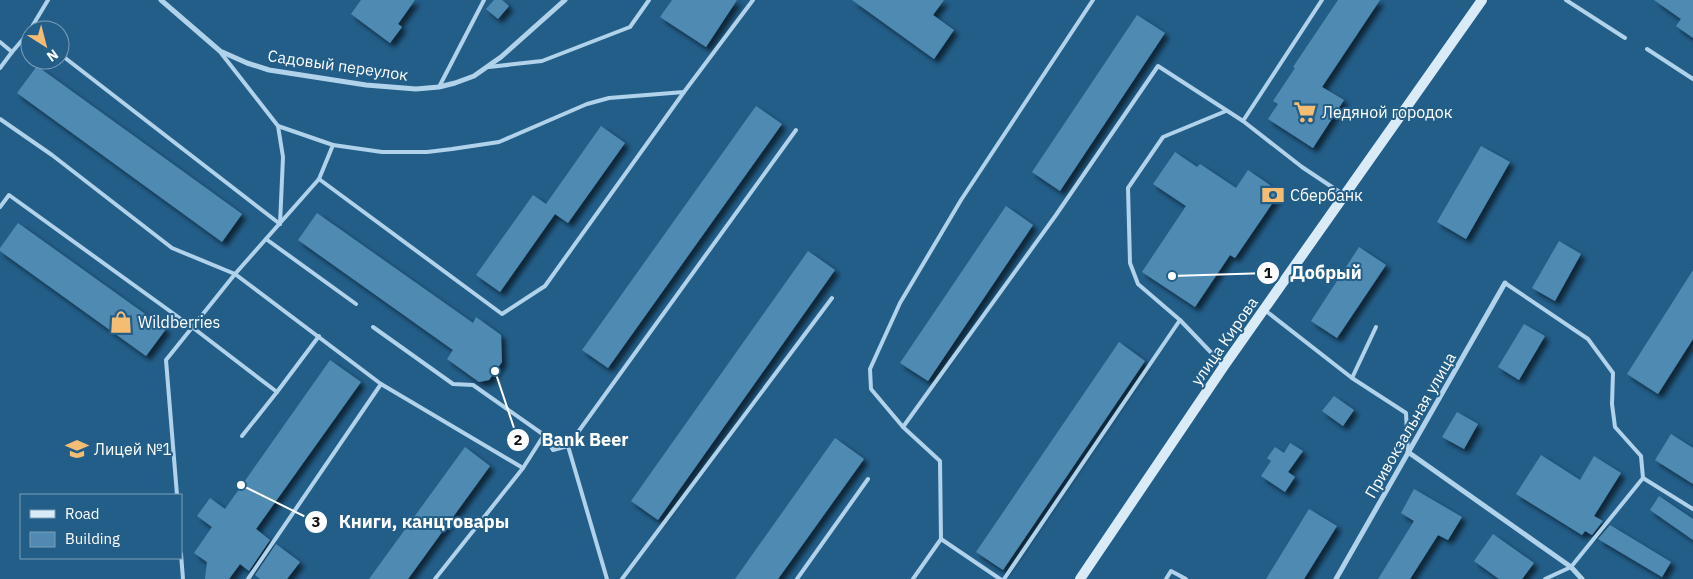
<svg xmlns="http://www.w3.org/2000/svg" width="1693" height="579" viewBox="0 0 1693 579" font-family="'IBM Plex Sans',sans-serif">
<defs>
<filter id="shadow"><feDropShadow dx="4.5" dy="4.5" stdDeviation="2.5" flood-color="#0009"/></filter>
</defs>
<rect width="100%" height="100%" fill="#235e89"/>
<g fill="#508ab2" filter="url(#shadow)">
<polygon points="361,0 415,0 398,24 402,27 390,43 351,14"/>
<polygon points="494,0 502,0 509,6 498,19 486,9"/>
<polygon points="672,0 737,0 706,47 660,17"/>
<polygon points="852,0 944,0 933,15 954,30 934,59"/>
<polygon points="1338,0 1380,0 1322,87 1344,100 1313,148 1268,119 1278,104 1273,101 1295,68 1293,67"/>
<polygon points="1654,0 1693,0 1693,38 1676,26 1681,19"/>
<polygon points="1137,15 1165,33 1060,191 1032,172"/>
<polygon points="37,66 242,214 222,242 17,93"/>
<polygon points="756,106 782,124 608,368 582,350"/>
<polygon points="601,126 625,143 568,223 555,214 500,292 476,275 533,195 546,204"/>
<polygon points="1481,146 1510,162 1466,239 1437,222"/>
<polygon points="1175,152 1197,167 1200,164 1236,188 1248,170 1280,192 1235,258 1230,255 1195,307 1142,272 1186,206 1153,184"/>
<polygon points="1006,206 1033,225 928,381 900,363"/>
<polygon points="317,213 473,323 476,317 501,335 502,362 489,380 479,382 447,359 453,350 298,240"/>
<polygon points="18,223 166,329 146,356 0,251 0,248"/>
<polygon points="1559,241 1581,254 1555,301 1532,288"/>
<polygon points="1359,247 1386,265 1337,338 1311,321"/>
<polygon points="808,251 835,270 658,520 631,501"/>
<polygon points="1693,270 1693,339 1658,394 1627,374"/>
<polygon points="1524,324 1545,336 1519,380 1498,367"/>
<polygon points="1119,342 1145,361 1003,570 976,552"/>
<polygon points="330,360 361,382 256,529 270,540 249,571 240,564 229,579 205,579 207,562 194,553 212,527 197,516 210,498 225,509"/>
<polygon points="1334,396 1354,410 1343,426 1322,411"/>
<polygon points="1457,412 1478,424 1464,449 1442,437"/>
<polygon points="1671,434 1693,448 1693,484 1655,460"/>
<polygon points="835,438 864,459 778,579 735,579"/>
<polygon points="1290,443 1303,451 1288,472 1295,477 1285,492 1261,476 1271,461 1267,458 1275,447 1284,453"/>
<polygon points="465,447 490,466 408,579 369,579"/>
<polygon points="1541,455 1580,480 1594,456 1621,473 1594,516 1603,521 1592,535 1585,531 1582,535 1516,494"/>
<polygon points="1414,489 1462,517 1448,540 1438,535 1410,579 1378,579 1414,521 1401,513"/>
<polygon points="1659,496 1693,519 1693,540 1650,510"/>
<polygon points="1309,509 1337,526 1304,579 1266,579"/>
<polygon points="1610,525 1671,562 1662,577 1598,539"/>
<polygon points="1493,534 1534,563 1522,579 1499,579 1474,561"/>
<polygon points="276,544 300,562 287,579 260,579 255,575"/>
</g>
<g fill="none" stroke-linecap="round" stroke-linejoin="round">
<g stroke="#b0d2ea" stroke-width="4">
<polyline points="1566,0 1625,38"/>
<polyline points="30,30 48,0"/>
<polyline points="0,42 12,52 0,68"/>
<polyline points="1647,49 1693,79"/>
<polyline points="12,52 30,31"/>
<polyline points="221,53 278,126 333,145 319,179 235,274 381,384 523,468 544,435 553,450 568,446 796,130"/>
<polyline points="60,54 280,224"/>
<polyline points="489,67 542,61 630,27 649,0"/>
<polyline points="439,87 484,0"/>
<polyline points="0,119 52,155 172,248 235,274 166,360 177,495"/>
<polyline points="1243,121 1322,0"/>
<polyline points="278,126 283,157 280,224"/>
<polyline points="333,145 382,152 427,152 452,149 499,142 587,104 609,98 684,92 753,0"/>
<polyline points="319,179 502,314 545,286 684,92"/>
<polyline points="0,207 9,195 192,327 277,392 242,436"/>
<polyline points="266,239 356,304"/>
<polyline points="1505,283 1588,339 1613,373 1612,404 1615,427 1641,456 1643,478 1571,567 1545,579"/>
<polyline points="1266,311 1352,378 1406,413 1408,452"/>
<polyline points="373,327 453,384 473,385 544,435"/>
<polyline points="1223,365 1180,320 1138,284 1130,263 1128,188 1163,137 1226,111"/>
<polyline points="1352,378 1376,327"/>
<polyline points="277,392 319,336"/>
<polyline points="903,427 1056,215 1158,66 1243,121 1302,167 1344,195"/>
<polyline points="568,446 607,579"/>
<polyline points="1643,478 1693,509"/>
<polyline points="941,539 940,461 903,427 871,389 870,369 900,303 961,200 1093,0"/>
<polyline points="181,554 183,579"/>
<polyline points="248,579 381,384"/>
<polyline points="435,579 523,468"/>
<polyline points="622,579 832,298"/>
<polyline points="797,579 868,479"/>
<polyline points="913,579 941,539 1000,579"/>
<polyline points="1004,579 1180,320"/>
<polyline points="1166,579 1171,571 1186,579"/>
</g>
<g stroke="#b0d2ea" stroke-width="5">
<polyline points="161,0 220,51 247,63 269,70 366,85 416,89 439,87 455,83 474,76 501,57 565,0"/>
<polyline points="1408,452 1571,567 1582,579"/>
<polyline points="1336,579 1505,283"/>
</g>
<polyline stroke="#daebf8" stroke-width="10" points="1080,579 1224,366 1482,0"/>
</g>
<defs>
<symbol id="supermarket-bare" viewBox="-9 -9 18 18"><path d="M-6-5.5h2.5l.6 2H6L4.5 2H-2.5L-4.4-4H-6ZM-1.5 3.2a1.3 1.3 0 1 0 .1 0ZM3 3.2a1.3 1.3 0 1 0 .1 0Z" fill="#f5bc73" stroke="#235e89" stroke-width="2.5" paint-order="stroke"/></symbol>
<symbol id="bank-bare" viewBox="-9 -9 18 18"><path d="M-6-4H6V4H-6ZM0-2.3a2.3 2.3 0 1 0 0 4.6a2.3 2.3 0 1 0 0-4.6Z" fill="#f5bc73" stroke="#235e89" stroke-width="2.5" paint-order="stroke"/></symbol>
<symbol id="shop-bare" viewBox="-9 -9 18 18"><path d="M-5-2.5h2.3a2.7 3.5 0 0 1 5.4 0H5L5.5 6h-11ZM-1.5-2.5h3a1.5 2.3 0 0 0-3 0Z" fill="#f5bc73" stroke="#235e89" stroke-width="2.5" paint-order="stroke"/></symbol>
<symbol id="school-bare" viewBox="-9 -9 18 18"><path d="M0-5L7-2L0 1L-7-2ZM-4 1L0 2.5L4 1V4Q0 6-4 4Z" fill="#f5bc73" stroke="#235e89" stroke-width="2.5" paint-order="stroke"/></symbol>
</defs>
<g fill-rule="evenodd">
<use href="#supermarket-bare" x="1289" y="96" width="32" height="32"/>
<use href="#bank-bare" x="1257" y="179" width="32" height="32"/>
<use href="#shop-bare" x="105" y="306" width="32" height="32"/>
<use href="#school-bare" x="61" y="433" width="32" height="32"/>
</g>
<g text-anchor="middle" stroke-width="4" stroke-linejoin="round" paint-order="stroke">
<g font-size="16" fill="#fff" stroke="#235e89">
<text transform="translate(338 65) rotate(8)" y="6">Садовый переулок</text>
<text transform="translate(1224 341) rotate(-55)" y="6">улица Кирова</text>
<text transform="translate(1410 425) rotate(-60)" y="6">Привокзальная улица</text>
</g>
<g font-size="16" fill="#fff" stroke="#235e89" text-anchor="start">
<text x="1322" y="118">Ледяной городок</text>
<text x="1290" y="201">Сбербанк</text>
<text x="138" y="328">Wildberries</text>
<text x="94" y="455">Лицей №1</text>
</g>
</g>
<path fill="none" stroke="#fff" stroke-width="2" d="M1172 276L1268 273M495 371L518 440M241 485L316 522"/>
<g fill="#fff" stroke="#235e89" stroke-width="2">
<circle cx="1172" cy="276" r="5"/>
<circle cx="495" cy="371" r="5"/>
<circle cx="241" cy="485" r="5"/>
<circle cx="1268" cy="273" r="12"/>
<circle cx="518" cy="440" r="12"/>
<circle cx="316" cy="522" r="12"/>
</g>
<g font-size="15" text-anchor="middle" font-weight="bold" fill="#111">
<text x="1268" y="278">1</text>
<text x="518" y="445">2</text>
<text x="316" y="527">3</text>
</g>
<g font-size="18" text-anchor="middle" font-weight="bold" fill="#fff" stroke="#235e89" stroke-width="4" stroke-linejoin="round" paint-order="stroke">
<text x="1326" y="279">Добрый</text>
<text x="585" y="446">Bank Beer</text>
<text x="424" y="528">Книги, канцтовары</text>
</g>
<rect x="20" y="494" width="162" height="65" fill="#235e89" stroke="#7b9eb8"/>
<rect x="30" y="510" width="25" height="8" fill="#daebf8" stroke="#7b9eb8"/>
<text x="65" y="519" font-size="15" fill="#ffffff">Road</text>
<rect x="30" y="532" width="25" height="15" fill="#508ab2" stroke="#7b9eb8"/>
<text x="65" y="544" font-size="15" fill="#ffffff">Building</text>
<g transform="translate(45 45) rotate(144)"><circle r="24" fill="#235e89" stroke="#7b9eb8"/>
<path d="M0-4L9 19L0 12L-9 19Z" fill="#f5bc73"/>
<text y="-8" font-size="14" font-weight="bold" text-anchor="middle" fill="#ffffff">N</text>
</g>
</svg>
